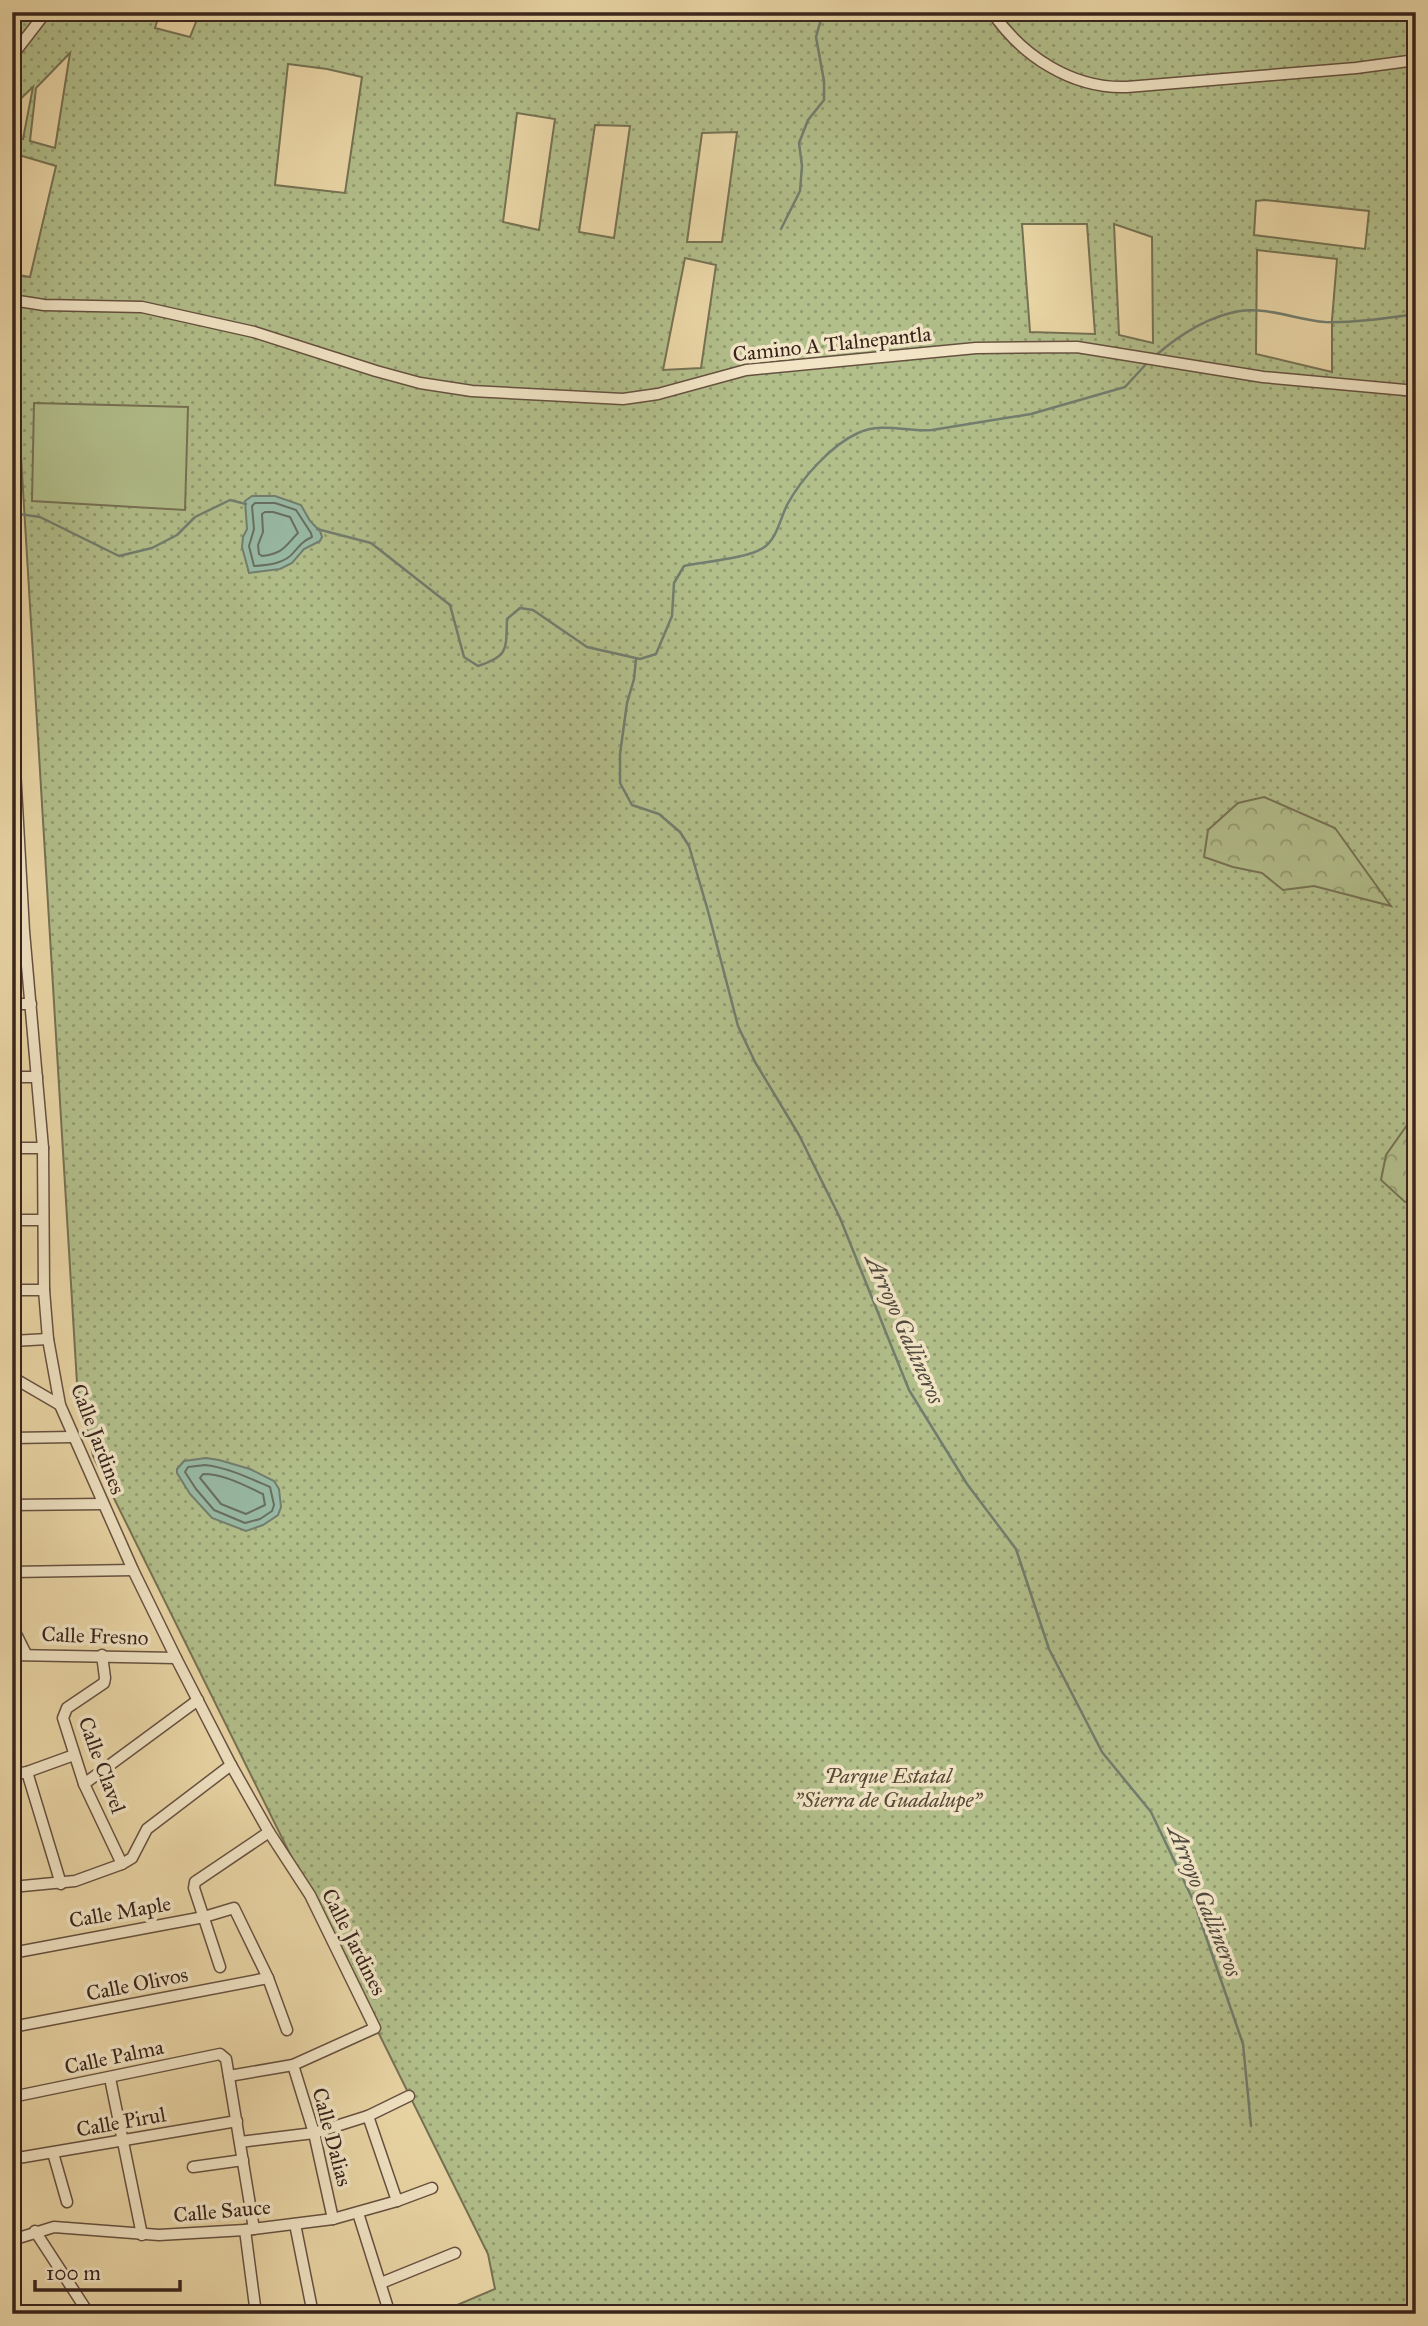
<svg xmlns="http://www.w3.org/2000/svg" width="1428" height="2326" viewBox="0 0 1428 2326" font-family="'IM FELL Great Primer',serif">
<defs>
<pattern id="grass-dots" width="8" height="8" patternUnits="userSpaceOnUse" patternTransform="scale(1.75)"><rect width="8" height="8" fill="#b2bf8b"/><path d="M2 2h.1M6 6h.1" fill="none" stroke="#929b71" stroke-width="1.8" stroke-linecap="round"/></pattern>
<pattern id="forest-crowns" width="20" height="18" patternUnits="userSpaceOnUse" patternTransform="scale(1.75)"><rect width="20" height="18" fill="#b2bf8b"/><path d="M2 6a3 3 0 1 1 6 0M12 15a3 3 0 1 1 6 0" fill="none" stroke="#929b71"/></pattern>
</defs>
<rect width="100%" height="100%" fill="#ebd7a7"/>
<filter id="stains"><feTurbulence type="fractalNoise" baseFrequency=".00286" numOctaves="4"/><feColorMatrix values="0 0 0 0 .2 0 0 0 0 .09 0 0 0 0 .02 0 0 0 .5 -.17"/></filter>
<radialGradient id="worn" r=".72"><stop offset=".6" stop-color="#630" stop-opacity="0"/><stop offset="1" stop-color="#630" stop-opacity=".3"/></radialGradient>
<path fill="url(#grass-dots)" stroke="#767254" stroke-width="2" fill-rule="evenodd" d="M12,12H160L155,28L190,37L200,12H1416V2314H436L495,2289L488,2254L93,1456L77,1383L12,308V274L30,277L56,166L12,153V136L23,139L33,87L12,107ZM70,53L55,148L30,141L36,88ZM288,64L327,69L362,77L345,193L275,185ZM517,113L555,119L539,230L503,222ZM595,125L630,126L614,238L579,232ZM737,132L722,242H687L702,133ZM1265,200L1369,211L1365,249L1254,235L1256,201ZM1022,224H1087L1095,334L1030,332ZM1114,224L1152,237L1153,343L1119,335ZM1257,250L1337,259L1332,320V372L1256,354ZM685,258L716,265L701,368L663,370Z"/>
<g fill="url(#forest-crowns)" stroke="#767254" stroke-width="2">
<polygon points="1264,797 1335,828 1391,906 1314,886 1283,890 1262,873 1233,867 1204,857 1208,830 1238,803"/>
<polygon points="1416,1109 1416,1200 1405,1202 1381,1180 1386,1155 1412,1118"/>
</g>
<polygon fill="#b2bf8b" stroke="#767254" stroke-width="2" points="34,403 188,407 185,510 32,501"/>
<g fill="#98baa5" stroke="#727e6f" stroke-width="2">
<polygon points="252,496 275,496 301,505 310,521 320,531 322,537 320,541 304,549 292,563 280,569 249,573 242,547 243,537 247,529 245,501"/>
<polygon points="206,1458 219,1460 250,1469 274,1481 279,1489 281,1507 278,1515 263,1525 246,1531 212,1518 190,1494 177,1473 177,1469 184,1461"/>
</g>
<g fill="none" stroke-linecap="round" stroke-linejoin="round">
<g stroke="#686f61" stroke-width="2">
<path d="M255,503H275L296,510L311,533L312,537C303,541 300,545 294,552C285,564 267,565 254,566L249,546L254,529L252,506Z"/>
<path d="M265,512H273L290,517L298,533C284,547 284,553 262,556L259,554L258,545L263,532L262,514Z"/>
<path d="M205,1465C229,1468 249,1478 270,1487L274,1505L272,1511L260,1519L245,1523L214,1510L196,1489L185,1472L188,1467Z"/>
<path d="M203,1474C224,1474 244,1485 263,1494L265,1505L246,1514L221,1504L200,1478Z"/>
</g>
<g stroke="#727e6f" stroke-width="2.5">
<polyline points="781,229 800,191 802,166 799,143 808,120 824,100 824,81 816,37 823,12"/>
<path d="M1155,356C1178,336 1209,316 1240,311C1268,307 1298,320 1325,322C1354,323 1387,318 1416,314"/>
<polyline points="12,513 40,517 119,556 152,548 177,535 195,517 230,500 246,504"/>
<path d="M317,529L371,543L450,605L464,657L478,666C509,656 506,649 507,619L520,608L533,610L587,647L640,659L656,654L672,616L674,583L684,566C703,562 749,558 763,548C777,539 780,519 787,505C801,479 831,445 858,433C882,422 907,432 932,430L1031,414L1125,387L1148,362"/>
<polyline points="636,659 634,679 627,703 620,754 620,783 632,805 659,814 680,832 689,846 708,911 738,1026 755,1062 799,1135 840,1218 909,1390 967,1484 1016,1549 1049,1649 1102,1752 1151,1812 1194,1902 1243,2044 1251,2126"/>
</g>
<defs>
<g id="minor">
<path d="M992,12C1022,56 1072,89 1127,87L1356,68L1416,60"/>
<polyline points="12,56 46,12"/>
<polyline points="12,300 44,305 142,307 254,332 376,371 420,383 472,391 623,399 658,394 746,370 976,348 1077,347 1263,377 1416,391"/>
<polyline points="12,715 24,931 43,1148 44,1290 48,1339 60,1405 133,1570 176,1658 231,1765 269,1832 310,1895 375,2028 293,2065 229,2076"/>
<polyline points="12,1004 31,1004"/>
<polyline points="12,1077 37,1077"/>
<polyline points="12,1148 43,1148"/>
<polyline points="12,1220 43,1220"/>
<polyline points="12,1290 44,1290"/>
<polyline points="12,1341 48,1339"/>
<polyline points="12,1377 60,1405"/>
<polyline points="12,1438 72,1437"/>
<polyline points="12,1505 103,1504"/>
<polyline points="12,1572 133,1570"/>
<polyline points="12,1626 26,1654"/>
<polyline points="12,1655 176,1658"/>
<polyline points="102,1655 105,1678 104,1683 67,1708 63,1718 84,1784 122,1864"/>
<polyline points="27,1772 61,1884"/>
<polyline points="12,1775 27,1772 74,1755"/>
<polyline points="84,1784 198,1700"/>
<polyline points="12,1887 75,1881 122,1864 132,1858 147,1829 231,1765"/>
<polyline points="12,1953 204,1917 234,1908 268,1978 287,2030"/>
<polyline points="220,1967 194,1888 195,1882 269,1832"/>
<polyline points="12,2027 268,1978"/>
<polyline points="293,2065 314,2133 333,2219"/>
<polyline points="110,2078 142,2235"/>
<polyline points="12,2097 220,2054 226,2059 254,2229"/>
<polyline points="368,2116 397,2201"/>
<polyline points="240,2142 314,2133 368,2116 409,2096"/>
<polyline points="53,2153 67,2202"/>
<polyline points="12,2159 237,2121"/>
<polyline points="193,2167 243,2160"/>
<polyline points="358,2213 387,2305"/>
<polyline points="295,2224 313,2314"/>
<polyline points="245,2230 256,2314"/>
<polyline points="35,2231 89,2314"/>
<polyline points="12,2240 54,2227 159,2235 245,2230 333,2219 397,2201 432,2188"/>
<polyline points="381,2283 455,2253"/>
</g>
</defs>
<use href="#minor" stroke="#665140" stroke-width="13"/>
<use href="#minor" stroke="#f2e5c6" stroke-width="10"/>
</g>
<g text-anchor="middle" stroke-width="7" stroke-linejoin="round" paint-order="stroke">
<g font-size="21" fill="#39241d" stroke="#f2e5c6">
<text transform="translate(832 344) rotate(-6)" y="7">Camino A Tlalnepantla</text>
<text transform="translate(98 1439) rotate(69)" y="7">Calle Jardines</text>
<text transform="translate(95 1636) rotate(2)" y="7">Calle Fresno</text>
<text transform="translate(102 1765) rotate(70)" y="7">Calle Clavel</text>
<text transform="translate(120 1912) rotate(-10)" y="7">Calle Maple</text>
<text transform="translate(354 1942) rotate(63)" y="7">Calle Jardines</text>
<text transform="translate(137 1984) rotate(-11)" y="7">Calle Olivos</text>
<text transform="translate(114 2057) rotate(-12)" y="7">Calle Palma</text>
<text transform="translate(121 2122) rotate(-10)" y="7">Calle Pirul</text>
<text transform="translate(332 2137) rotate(75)" y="7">Calle Dalias</text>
<text transform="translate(222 2211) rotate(-5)" y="7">Calle Sauce</text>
</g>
<g font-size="21" font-style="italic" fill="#574b38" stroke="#f2e5c6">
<text x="888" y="1783">Parque Estatal<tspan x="888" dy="24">"Sierra de Guadalupe"</tspan></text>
</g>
<g font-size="23" font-style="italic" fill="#514a3f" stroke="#f2e5c6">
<text transform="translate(905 1329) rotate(66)" y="8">Arroyo Gallineros</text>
<text transform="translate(1205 1901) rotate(68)" y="8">Arroyo Gallineros</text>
</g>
</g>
<rect width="1428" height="2326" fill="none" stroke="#ebd7a7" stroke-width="42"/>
<rect x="14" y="14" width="1400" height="2298" fill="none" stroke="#39241d" stroke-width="3.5"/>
<rect x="21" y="21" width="1386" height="2284" fill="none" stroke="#39241d" stroke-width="2"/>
<path d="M35 2280v10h145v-10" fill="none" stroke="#39241d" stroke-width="3.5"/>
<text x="46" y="2280" font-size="21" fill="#39241d" stroke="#f2e5c6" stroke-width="5" paint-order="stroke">100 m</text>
<rect width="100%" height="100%" filter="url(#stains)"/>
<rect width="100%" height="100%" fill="url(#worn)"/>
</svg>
